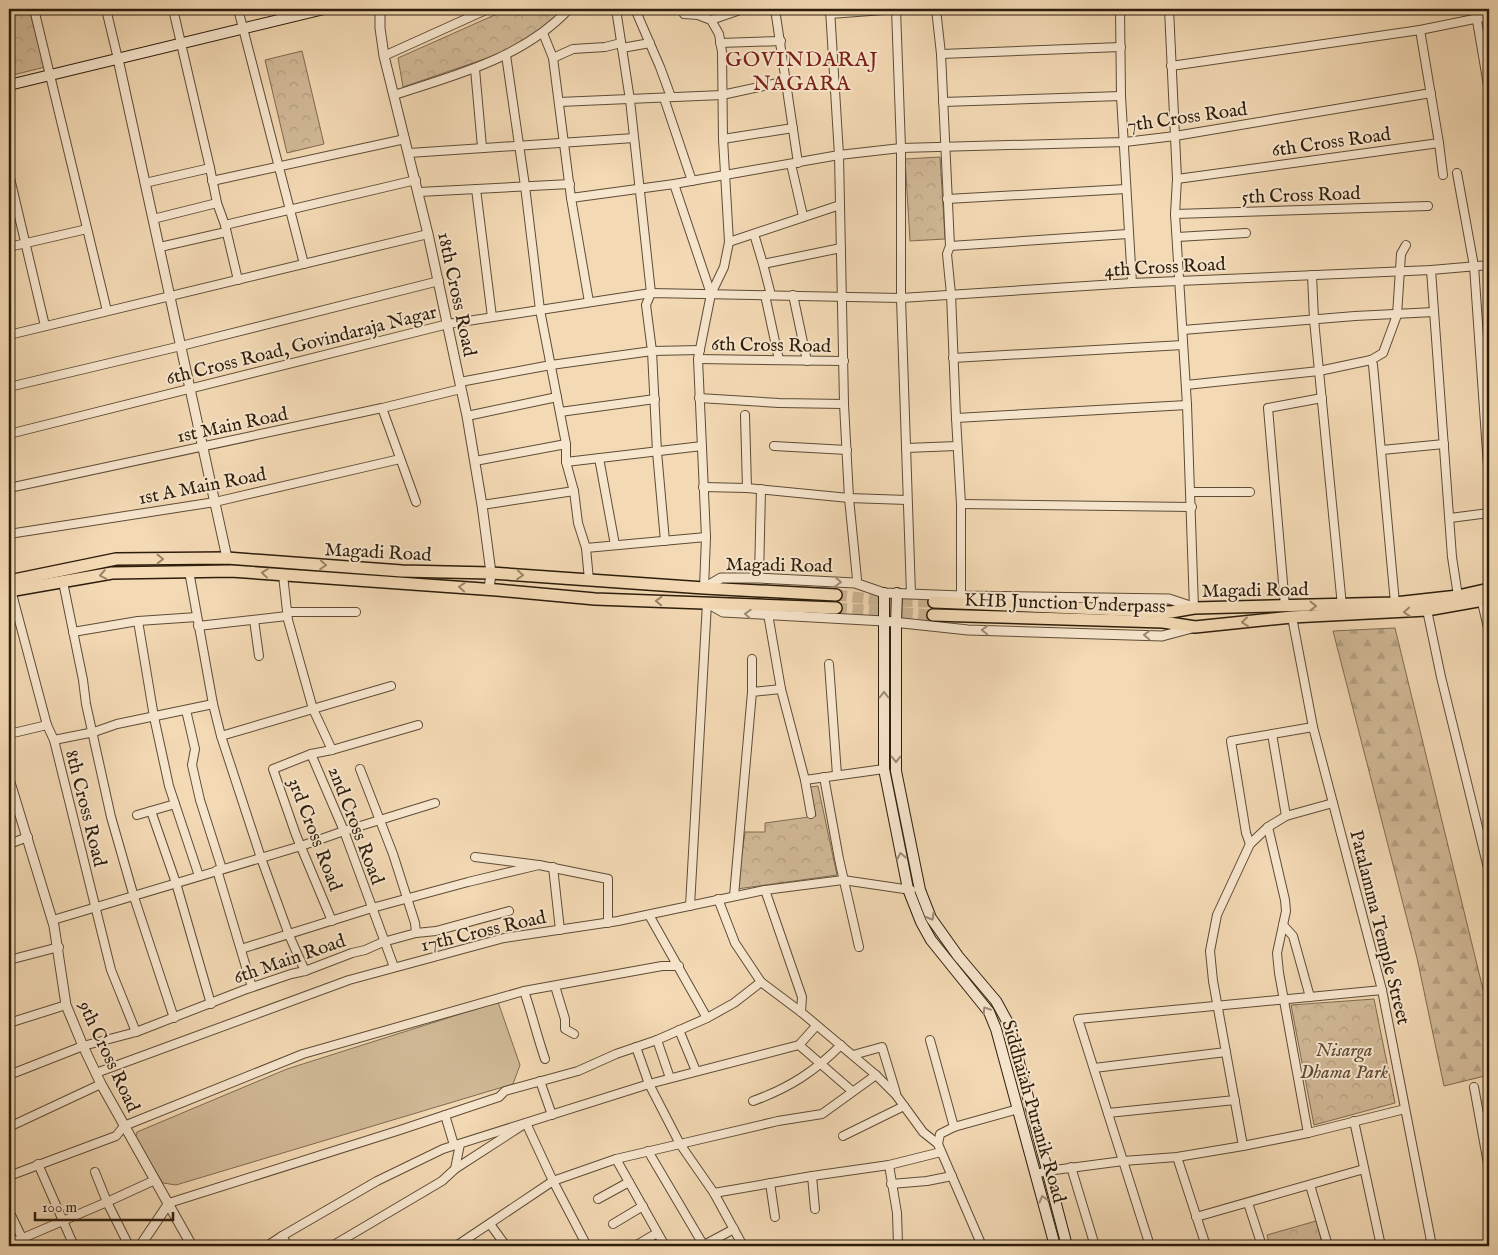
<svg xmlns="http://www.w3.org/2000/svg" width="1498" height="1255" viewBox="0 0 1498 1255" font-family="'IM FELL English',serif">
<defs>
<pattern id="forest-firs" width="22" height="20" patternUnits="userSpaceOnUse" patternTransform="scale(1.25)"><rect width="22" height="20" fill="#d1b997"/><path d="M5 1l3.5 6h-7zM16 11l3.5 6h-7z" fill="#b49f81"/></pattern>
<pattern id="park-crowns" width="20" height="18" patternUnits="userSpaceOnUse" patternTransform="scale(1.25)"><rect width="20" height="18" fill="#d1b997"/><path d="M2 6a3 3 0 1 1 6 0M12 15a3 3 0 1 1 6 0" fill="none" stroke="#b49f81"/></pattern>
</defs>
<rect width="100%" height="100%" fill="#f3d9b4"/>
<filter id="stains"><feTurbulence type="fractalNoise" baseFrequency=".004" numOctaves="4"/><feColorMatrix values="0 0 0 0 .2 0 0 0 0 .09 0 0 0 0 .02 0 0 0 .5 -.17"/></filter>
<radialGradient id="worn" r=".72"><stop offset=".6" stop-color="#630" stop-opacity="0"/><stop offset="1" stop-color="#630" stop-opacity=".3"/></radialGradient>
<polygon fill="#d1b997" stroke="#7f6b51" points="498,1002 520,1065 513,1084 176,1185 163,1183 135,1139 137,1132 287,1069"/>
<polygon fill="url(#forest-firs)" stroke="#7f6b51" points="1395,628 1489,1014 1489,1075 1444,1086 1417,958 1333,631"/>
<g fill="url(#park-crowns)" stroke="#7f6b51">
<polygon points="9,9 29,9 45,67 9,76"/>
<polygon points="508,9 566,9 531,38 499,54 403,87 398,58"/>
<polygon points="302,51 324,144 287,153 265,60"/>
<polygon points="940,157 945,239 910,241 905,159"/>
<polygon points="818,786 837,875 737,889 745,832 765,832 765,823 816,816 810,787"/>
<polygon points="1374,999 1395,1103 1314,1125 1291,1005"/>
<polygon points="1316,1221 1323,1246 1270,1246 1267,1235"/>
</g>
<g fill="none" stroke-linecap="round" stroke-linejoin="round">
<g stroke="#cbb392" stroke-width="11" stroke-dasharray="11 5.5" stroke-linecap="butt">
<polyline points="836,595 886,601 934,602"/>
<polyline points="836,608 933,615"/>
</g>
<defs>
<g id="minor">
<polyline points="34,9 107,311"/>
<polyline points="106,9 118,59"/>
<polyline points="238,9 304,264"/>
<polyline points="635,9 660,67 671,97"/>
<polyline points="683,9 684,14 698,15 711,20 719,34 722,52 723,139 729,242 724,267 711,294 698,359 706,537 704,588"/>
<polyline points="775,9 798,163"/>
<polyline points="830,9 839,155 844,404 849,498 857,579 855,583"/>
<polyline points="896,9 901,148 901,298 911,594"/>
<polyline points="936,9 941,54 950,246 947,254 951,294 956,418 961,504 961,596"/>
<polyline points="1120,9 1121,96 1132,283"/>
<polyline points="1169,9 1177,179 1175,214 1187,405 1194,608"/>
<polyline points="1475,9 1489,91"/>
<polyline points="568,10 579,9"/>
<polyline points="830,14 897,9"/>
<polyline points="711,20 743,9"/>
<polyline points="543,33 553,58 571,198 674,184 839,155 901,148 1125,142 1175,136 1431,93"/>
<polyline points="720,43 781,41"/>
<polyline points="622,48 650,43"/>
<polyline points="941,54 1121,47"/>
<polyline points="506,55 525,186 540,310 566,444 566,462 574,491 578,523 586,548 589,580"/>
<polyline points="384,56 488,9"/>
<polyline points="553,58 573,49 605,47 621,43"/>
<polyline points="1171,66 1420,30 1489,16"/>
<polyline points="475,69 482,147"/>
<path d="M394,95C456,75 523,58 569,9"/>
<polyline points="664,98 692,181"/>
<polyline points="559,102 722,95 787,81"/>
<polyline points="943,102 1121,96"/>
<polyline points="723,139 793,128"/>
<polyline points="1439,143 1443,175"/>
<polyline points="409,153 634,138"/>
<polyline points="791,164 803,216"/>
<polyline points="1457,173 1474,266 1489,481"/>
<polyline points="9,174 45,326"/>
<polyline points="1177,179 1439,143 1420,30"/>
<polyline points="212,181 405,139"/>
<polyline points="145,183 210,168 173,9"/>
<polyline points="674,184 711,294"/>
<polyline points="476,189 492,317"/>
<polyline points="419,192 570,184"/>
<polyline points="571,198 589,302"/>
<polyline points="947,199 1126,189"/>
<polyline points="217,203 225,225 238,280"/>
<polyline points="1175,214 1428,206"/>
<polyline points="153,219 217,203 210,168"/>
<polyline points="225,225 416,180"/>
<polyline points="754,234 763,264"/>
<polyline points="1177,237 1246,233"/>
<polyline points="729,242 840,205"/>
<polyline points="950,246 1128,234"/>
<polyline points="9,247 87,229"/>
<polyline points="160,247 226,232"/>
<polyline points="1431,270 1452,557 1458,596"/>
<polyline points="1312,275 1314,320 1342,606"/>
<polyline points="765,295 779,360"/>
<polyline points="771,295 763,264 841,248"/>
<polyline points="793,295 807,361"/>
<polyline points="1183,330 1355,316 1434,312"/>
<polyline points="9,335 428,234"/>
<polyline points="953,358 1183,345"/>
<polyline points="698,359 844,361"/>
<polyline points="1371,360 1383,353 1397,315 1401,254 1406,245"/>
<polyline points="460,382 551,365 652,351 646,305 651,293 630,100 616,9"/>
<polyline points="1186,385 1319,371 1371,360 1373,365 1395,603"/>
<polyline points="9,387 181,346 439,281"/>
<polyline points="699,398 779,403 844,404"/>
<polyline points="382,408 416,502"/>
<polyline points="560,412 655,399"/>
<polyline points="745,415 747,488"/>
<polyline points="467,416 557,397"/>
<polyline points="956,418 1187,405"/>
<polyline points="9,434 448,324 651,293 901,298 1132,283 1431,270 1489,265"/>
<polyline points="774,446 847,450"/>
<polyline points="906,448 957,446"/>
<polyline points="1382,450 1444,444"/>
<polyline points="599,458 615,545"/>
<polyline points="475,461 566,444"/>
<polyline points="566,462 702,446"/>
<polyline points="703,487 747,488 849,498 907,500"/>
<polyline points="9,488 382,408 461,389"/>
<polyline points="1191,492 1250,492"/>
<polyline points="961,504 1192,507"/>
<polyline points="482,505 574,491"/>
<polyline points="1450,518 1489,513"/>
<polyline points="9,534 215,502 400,459"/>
<polyline points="665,541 657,452 652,351 700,350"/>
<polyline points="586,548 706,537"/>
<polyline points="189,571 213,704 221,736 261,858 289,935 305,971"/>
<polyline points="283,575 288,620 313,709 332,750"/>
<polyline points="759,578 761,489"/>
<polyline points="63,582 83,680 86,704 111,817 134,897 174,1018"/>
<polyline points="11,590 47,725 54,740 111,970 136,1032"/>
<polyline points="1481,598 1489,632"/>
<polyline points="1285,606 1268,408 1322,398"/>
<polyline points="1427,610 1441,677 1489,872"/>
<polyline points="287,612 356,612"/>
<polyline points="1292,617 1313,727 1382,990 1432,1246"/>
<polyline points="254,620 259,656"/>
<polyline points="138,621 154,717 169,786 199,876"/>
<polyline points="198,626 287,616"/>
<polyline points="73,632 138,621 197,617"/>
<polyline points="829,664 837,775"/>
<polyline points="781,689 805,780 811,814"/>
<polyline points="752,692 752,659"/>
<polyline points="186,710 195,749 192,765 200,800 222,869"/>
<polyline points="9,734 47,725"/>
<polyline points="1272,734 1286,816"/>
<polyline points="221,736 391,686"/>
<polyline points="54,740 94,732 117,724 213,704"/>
<polyline points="311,754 344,831 394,967"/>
<polyline points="360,769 393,854 415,923 416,933"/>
<polyline points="824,777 839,859 859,947"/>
<polyline points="805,780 884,769"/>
<polyline points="151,811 176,883 211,1004"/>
<polyline points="137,815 175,804"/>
<polyline points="1268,827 1285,900 1286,911 1277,953 1279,973 1308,1133"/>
<polyline points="9,844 28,837"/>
<polyline points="1250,844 1246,833 1231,741 1313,727"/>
<polyline points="475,857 539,865 608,879 608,923"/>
<polyline points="553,867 560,930"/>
<polyline points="217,870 252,987"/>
<polyline points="765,890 802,997 801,1012"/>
<polyline points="734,896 752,692 781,689 768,614"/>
<polyline points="718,899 735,943 761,982 801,1012 876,1075 896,1095 923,1132 938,1144 982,1246"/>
<polyline points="690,906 707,603"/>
<polyline points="649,915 707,1018"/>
<polyline points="53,920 301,846 344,831 435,803"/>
<polyline points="332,921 296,835 273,769 311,754 332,750 418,725"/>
<polyline points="1283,925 1293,936 1310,997"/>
<polyline points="241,949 372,908 468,882 539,865"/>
<polyline points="9,960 59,947"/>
<polyline points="555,986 565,1019 565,1029 574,1034"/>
<path d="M524,991C532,1014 537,1036 545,1059"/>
<polyline points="9,1023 66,1005"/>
<polyline points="679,1030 696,1071"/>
<polyline points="657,1040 670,1078"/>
<polyline points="930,1040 954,1127"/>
<polyline points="799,1045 852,1091"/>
<polyline points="853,1055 882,1047 896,1093"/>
<polyline points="1094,1068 1226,1052"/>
<polyline points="96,1073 349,980 504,938 618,921 765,890 843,880 911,890"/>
<polyline points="9,1075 83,1046 136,1032 244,990 291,974 305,971 352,953 365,950 383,942 416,933 436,931 509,911"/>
<polyline points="540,1081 552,1115"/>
<polyline points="1474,1087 1489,1169"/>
<path d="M753,1101C789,1088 814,1072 841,1045"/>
<polyline points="1108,1113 1235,1100"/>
<polyline points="445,1115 454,1145"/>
<polyline points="1354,1121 1381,1246"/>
<polyline points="9,1127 101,1084"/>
<polyline points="843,1136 904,1106"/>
<polyline points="938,1144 940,1134 954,1127 1018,1109"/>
<polyline points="1243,1146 1213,981 1210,951 1217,915 1250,844 1268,827 1286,816 1333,803"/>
<polyline points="648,1151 704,1246"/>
<polyline points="1177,1157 1206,1246"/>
<polyline points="616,1159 665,1246"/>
<polyline points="38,1164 74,1246"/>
<polyline points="889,1165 897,1213 898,1246"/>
<polyline points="1071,1167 1095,1246"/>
<polyline points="455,1169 526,1123 553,1181 587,1246"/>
<polyline points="95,1172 107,1202 129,1246"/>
<polyline points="1036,1174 1047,1171 1123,1161 1177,1157 1243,1146 1308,1133 1405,1109"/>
<polyline points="9,1176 116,1136 124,1126 303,1054 524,991 662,966 679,966"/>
<polyline points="812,1176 815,1209"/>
<polyline points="770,1183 775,1217"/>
<polyline points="891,1184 927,1181 952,1176"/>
<polyline points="1310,1185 1328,1246"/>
<polyline points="714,1193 812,1176 889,1165 941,1152"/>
<polyline points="598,1199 629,1182"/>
<polyline points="169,1203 400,1130 499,1097 505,1091 578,1071 616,1054 657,1040 707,1018 734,1003 761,982"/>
<polyline points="1248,1203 1262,1246"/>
<polyline points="9,1211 26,1246"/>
<polyline points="1196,1217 1364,1169"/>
<polyline points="490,1224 506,1246"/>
<polyline points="613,1224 643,1206"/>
<polyline points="282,1236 288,1246"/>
<polyline points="9,1244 107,1202 155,1180"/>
<polyline points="267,1246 282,1236 377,1181 443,1149 649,1084 799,1045 816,1026"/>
<polyline points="332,1246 442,1181 455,1169 460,1144"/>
<polyline points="456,1246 553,1181 616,1159 680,1144 649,1084 636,1047"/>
<polyline points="635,1246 657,1233"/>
<polyline points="702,1246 734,1229"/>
<polyline points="743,1246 714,1193 680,1144 778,1121 822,1114 876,1075"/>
<polyline points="1150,1246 1078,1019 1382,990"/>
</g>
<g id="tertiary">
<polyline points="380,9 380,28 384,56 428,234 467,416 482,505 491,573 489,589"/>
<polyline points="118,59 227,558"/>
<polyline points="704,588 721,578 759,578 855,583 884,593 961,596 1169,599 1193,607"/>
<polyline points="709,604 723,612 884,621 968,630 1162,636 1192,628"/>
<polyline points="9,779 54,926 66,1005 83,1046 101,1084 192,1246"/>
<polyline points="140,1246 169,1203"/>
</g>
<g id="secondary">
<polyline points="9,85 324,9"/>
<polyline points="884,593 884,769 908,889 921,922 931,940 989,1012 996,1029 1055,1246"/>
<polyline points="897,593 896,623 896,771 920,890 931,918 958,956 996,1001 1007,1021 1012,1036 1067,1246"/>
</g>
<g id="primary">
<polyline points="9,581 116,559 227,558 402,571 491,573 704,588 836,595"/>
<polyline points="9,591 112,573 231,571 497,590 595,599 836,608"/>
<polyline points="934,602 1171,612 1194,608 1395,603 1458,596 1489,589"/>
<polyline points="933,615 1163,622 1195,627 1292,617 1427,610 1489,599"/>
</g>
</defs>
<use href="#minor" stroke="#5e4c35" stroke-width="10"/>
<use href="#tertiary" stroke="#5e4c35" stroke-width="11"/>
<use href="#secondary" stroke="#2d1d0b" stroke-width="12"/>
<use href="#primary" stroke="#2d1d0b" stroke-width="14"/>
<use href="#minor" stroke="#f7e6ce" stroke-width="8"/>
<use href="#tertiary" stroke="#f7e6ce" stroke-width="9"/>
<use href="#secondary" stroke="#f7e6ce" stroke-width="10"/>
<use href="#primary" stroke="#f3d9b4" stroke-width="11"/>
</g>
<defs><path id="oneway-chevron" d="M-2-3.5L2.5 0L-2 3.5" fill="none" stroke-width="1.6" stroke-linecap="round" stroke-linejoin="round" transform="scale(1.25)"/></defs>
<g stroke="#9a8468">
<use href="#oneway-chevron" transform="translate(160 559)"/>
<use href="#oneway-chevron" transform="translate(323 565) rotate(4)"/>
<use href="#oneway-chevron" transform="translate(265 573) rotate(-174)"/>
<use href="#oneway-chevron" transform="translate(103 575) rotate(170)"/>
<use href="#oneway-chevron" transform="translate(520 575) rotate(4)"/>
<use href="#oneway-chevron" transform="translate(462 587) rotate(-176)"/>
<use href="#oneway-chevron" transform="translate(659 601) rotate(-178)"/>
<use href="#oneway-chevron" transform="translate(1313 606)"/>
<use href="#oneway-chevron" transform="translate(1407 612) rotate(176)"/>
<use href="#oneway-chevron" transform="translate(1245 622) rotate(174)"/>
</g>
<g stroke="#9c8c76">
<use href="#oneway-chevron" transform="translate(838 582) rotate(3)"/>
<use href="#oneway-chevron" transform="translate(748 614) rotate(-177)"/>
<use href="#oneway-chevron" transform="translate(985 630) rotate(-179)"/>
<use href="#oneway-chevron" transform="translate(1147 635) rotate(-178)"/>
<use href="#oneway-chevron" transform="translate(884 695) rotate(-90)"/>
<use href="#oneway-chevron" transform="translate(896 759) rotate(90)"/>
<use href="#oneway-chevron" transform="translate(901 856) rotate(-101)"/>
<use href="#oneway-chevron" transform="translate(931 917) rotate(60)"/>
<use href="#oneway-chevron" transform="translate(986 1010) rotate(-123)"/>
<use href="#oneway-chevron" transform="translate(1043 1199) rotate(-105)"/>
</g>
<g text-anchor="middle" stroke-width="4" stroke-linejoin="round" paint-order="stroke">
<g font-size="19" fill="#2d1d0b" stroke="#f7e6ce">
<text transform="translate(1187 116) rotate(-8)" y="7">7th Cross Road</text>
<text transform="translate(1331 141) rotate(-8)" y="7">6th Cross Road</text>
<text transform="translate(1301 194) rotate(-2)" y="7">5th Cross Road</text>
<text transform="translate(1165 266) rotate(-3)" y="7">4th Cross Road</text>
<text transform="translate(458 294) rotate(78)" y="7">18th Cross Road</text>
<text transform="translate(301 344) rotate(-14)" y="7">6th Cross Road, Govindaraja Nagar</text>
<text transform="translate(771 344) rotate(1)" y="7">6th Cross Road</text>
<text transform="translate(232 424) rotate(-12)" y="7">1st Main Road</text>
<text transform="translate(202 485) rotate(-11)" y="7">1st A Main Road</text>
<text transform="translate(378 551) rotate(3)" y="7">Magadi Road</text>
<text transform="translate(779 564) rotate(1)" y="7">Magadi Road</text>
<text transform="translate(1255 589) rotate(-1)" y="7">Magadi Road</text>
<text transform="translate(1065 602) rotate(2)" y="7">KHB Junction Underpass</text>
<text transform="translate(87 808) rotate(76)" y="7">8th Cross Road</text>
<text transform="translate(357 825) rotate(69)" y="7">2nd Cross Road</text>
<text transform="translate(316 834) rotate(69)" y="7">3rd Cross Road</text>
<text transform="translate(1381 927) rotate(76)" y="7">Patalamma Temple Street</text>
<text transform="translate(483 930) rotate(-13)" y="7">17th Cross Road</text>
<text transform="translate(289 958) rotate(-19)" y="7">6th Main Road</text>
<text transform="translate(110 1056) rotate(65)" y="7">9th Cross Road</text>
<text transform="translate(1035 1111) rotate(74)" y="7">Siddhaiah Puranik Road</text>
</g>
<g font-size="19" font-style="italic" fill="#5e4c35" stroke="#f7e6ce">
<text x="1344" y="1056">Nisarga<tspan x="1344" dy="22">Dhama Park</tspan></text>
</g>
<g font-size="21" letter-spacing="1" fill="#7a1f14" stroke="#f7e6ce">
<text x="802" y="66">GOVINDARAJ<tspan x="802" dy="24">NAGARA</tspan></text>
</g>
</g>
<rect width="1498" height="1255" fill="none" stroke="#f3d9b4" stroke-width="30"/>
<rect x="10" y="10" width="1478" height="1235" fill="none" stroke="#2d1d0b" stroke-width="2.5"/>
<rect x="15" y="15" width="1468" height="1225" fill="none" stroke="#2d1d0b"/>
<path d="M35 1212v8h138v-8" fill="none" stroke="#2d1d0b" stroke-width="2.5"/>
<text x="42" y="1212" font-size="15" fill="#2d1d0b" stroke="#f7e6ce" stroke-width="4" paint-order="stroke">100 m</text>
<rect width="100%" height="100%" filter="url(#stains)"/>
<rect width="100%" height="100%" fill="url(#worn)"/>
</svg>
